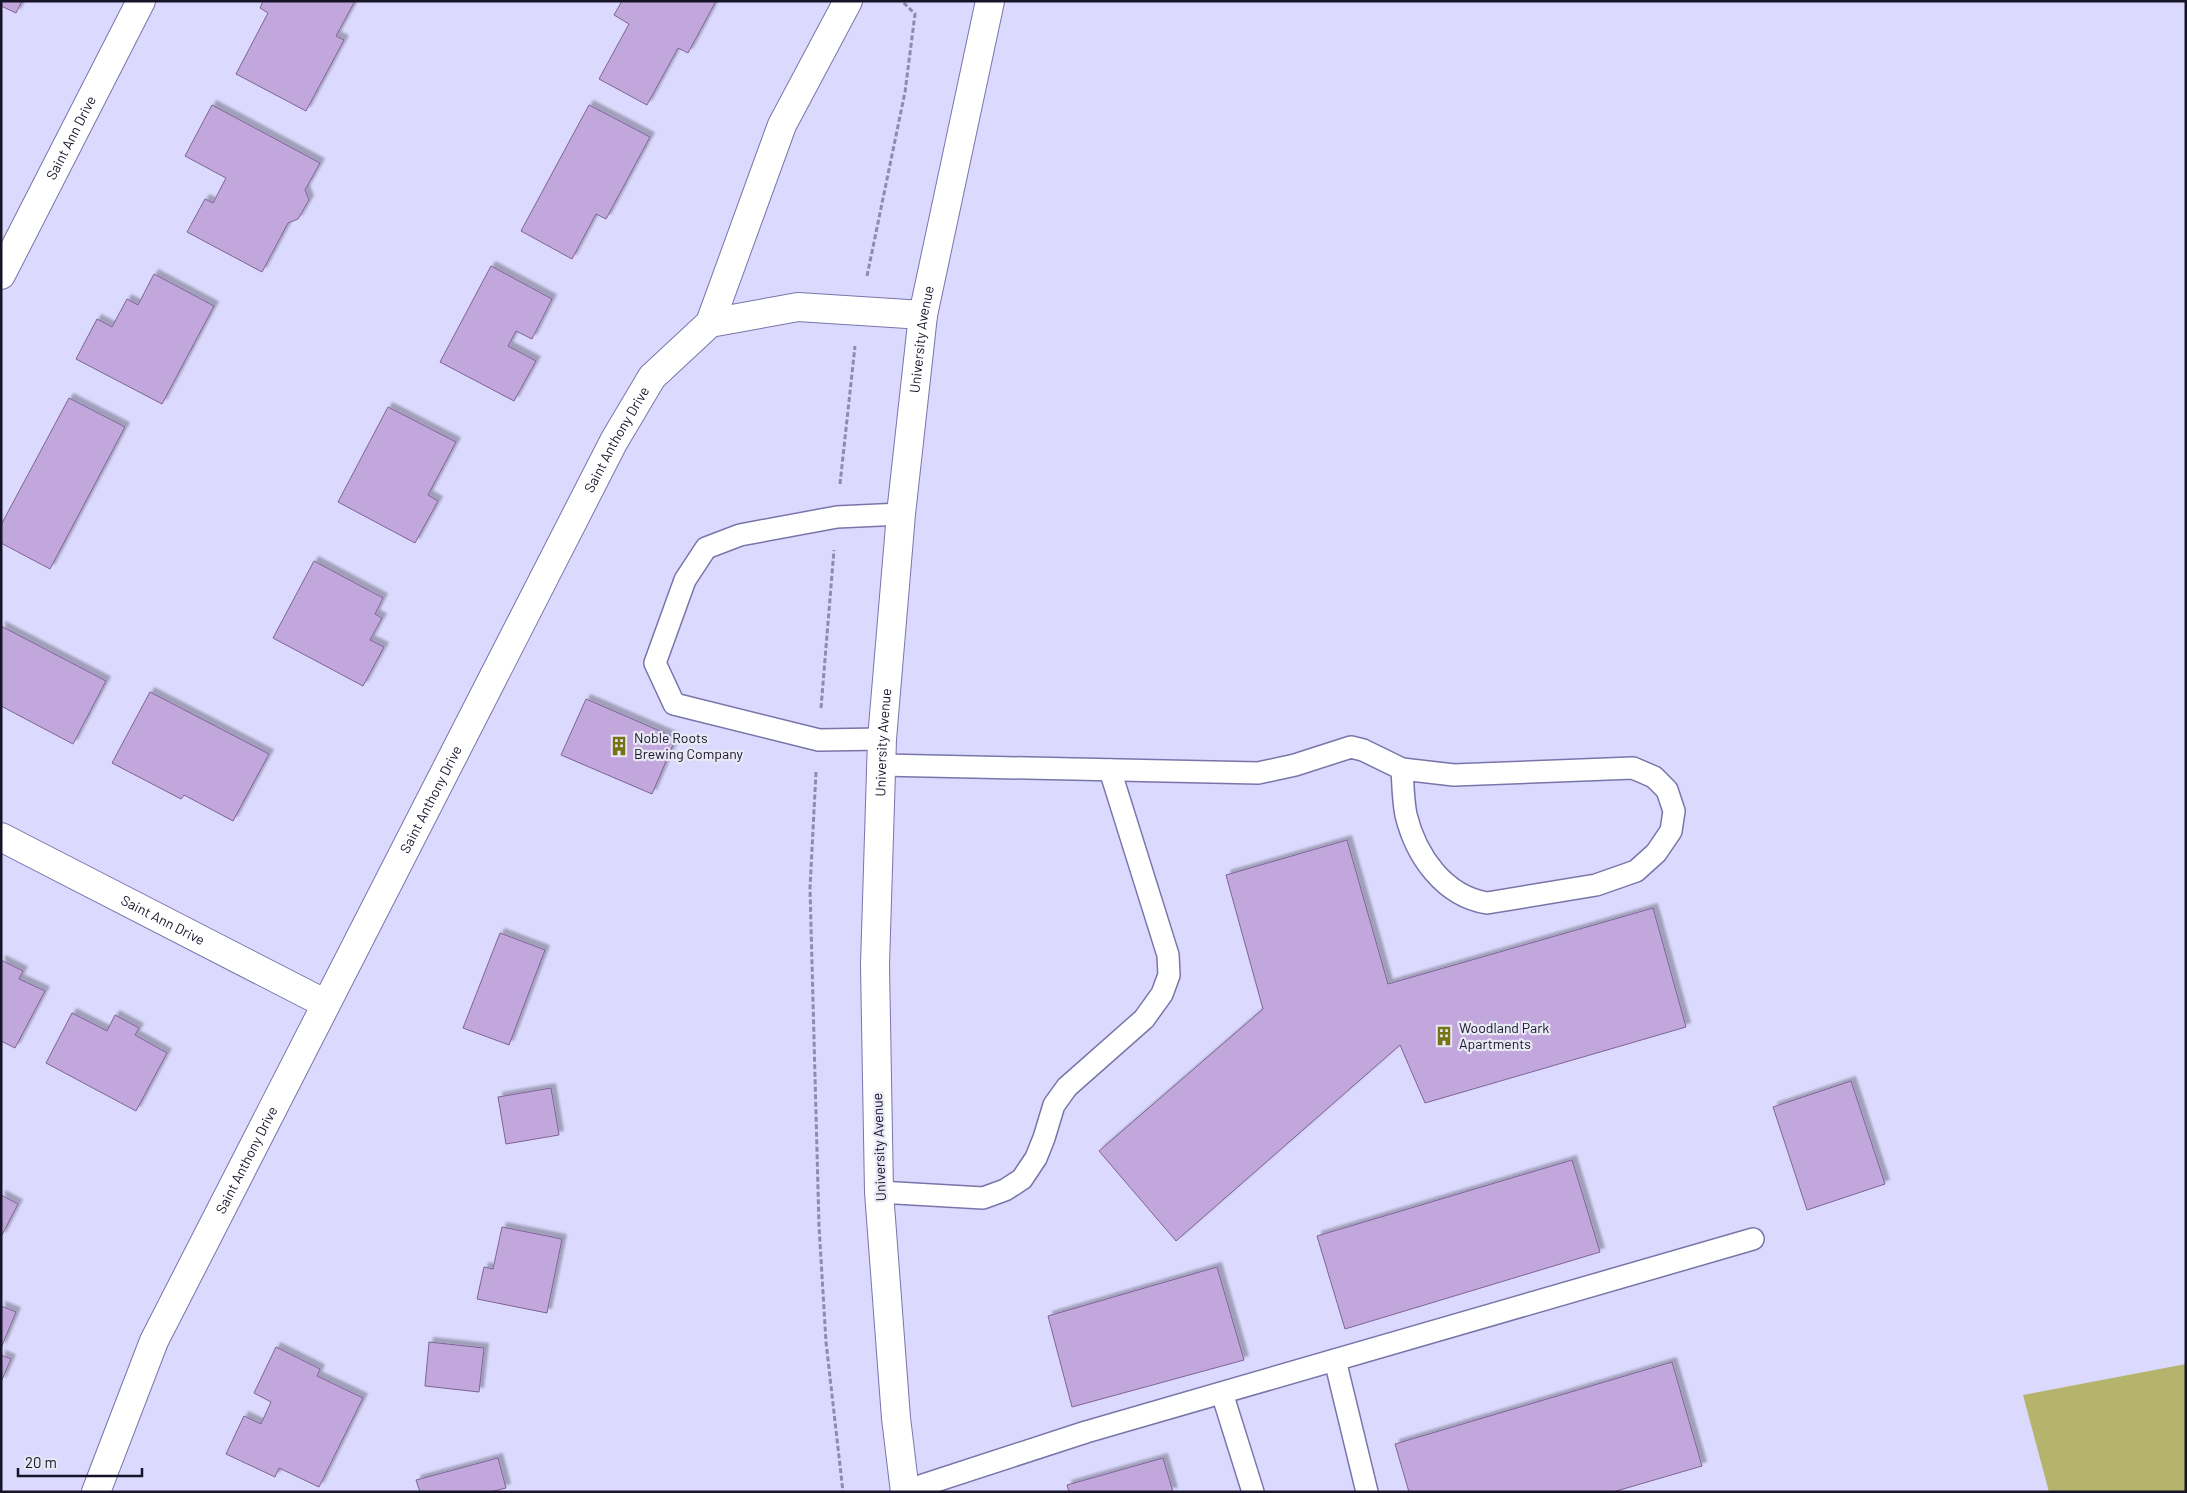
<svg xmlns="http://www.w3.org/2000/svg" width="2187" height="1493" viewBox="0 0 2187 1493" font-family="Barlow,sans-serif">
<defs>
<filter id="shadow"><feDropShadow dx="4.5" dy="-4.5" stdDeviation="1" flood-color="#0004"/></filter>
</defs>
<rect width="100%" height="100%" fill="#dbd9fd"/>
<polygon fill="#b5b46c" points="2186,1364 2186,1492 2049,1492 2023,1395"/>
<g fill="#c2a7dd" stroke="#7d6496" filter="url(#shadow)">
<polygon points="1,1 22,1 16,13 1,6"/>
<polygon points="263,1 355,1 336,36 344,40 306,111 236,74 268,13 260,8"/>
<polygon points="622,1 716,1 688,53 678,48 647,105 599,79 629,24 614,15"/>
<polygon points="212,105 320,163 305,190 309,200 298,219 288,223 262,272 187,232 205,199 213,203 226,178 185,156"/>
<polygon points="589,105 650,137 606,219 596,214 572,259 521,231"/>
<polygon points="491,266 552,299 532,339 516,331 508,346 536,361 514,401 440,362"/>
<polygon points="154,274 214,306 162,404 76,359 97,319 112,327 127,299 138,305"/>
<polygon points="69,398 125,427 50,569 1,543 1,525"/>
<polygon points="388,407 456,442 428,495 438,501 415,543 338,502"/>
<polygon points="314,561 383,598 375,614 382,618 370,640 384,647 363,686 273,638"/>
<polygon points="1,626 106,681 73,744 1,706"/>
<polygon points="150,692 269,754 233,821 184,795 181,799 112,763"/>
<polygon points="586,699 676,738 652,794 561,755"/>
<polygon points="1347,840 1388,984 1653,908 1686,1027 1425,1103 1400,1045 1176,1241 1099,1151 1263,1009 1226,875"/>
<polygon points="500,933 545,950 509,1045 463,1028"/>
<polygon points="1,960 23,971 19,979 45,991 15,1048 1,1041"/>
<polygon points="72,1013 107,1031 115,1015 139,1028 135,1035 167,1053 136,1111 46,1063"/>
<polygon points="1851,1081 1885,1184 1807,1210 1773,1107"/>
<polygon points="551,1088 559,1135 506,1144 498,1097"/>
<polygon points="1572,1160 1600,1252 1345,1329 1317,1236"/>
<polygon points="1,1195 18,1204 1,1237"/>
<polygon points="502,1227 562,1239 547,1313 477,1299 484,1267 493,1269"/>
<polygon points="1217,1267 1244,1360 1072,1407 1048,1316"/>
<polygon points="1,1306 16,1312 1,1348"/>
<polygon points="429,1342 484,1348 479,1392 425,1386"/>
<polygon points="276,1347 320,1369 317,1376 363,1398 319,1487 279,1468 275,1477 226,1454 244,1416 261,1424 271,1402 254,1393"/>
<polygon points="1,1355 11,1359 1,1382"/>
<polygon points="1672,1362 1702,1466 1613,1492 1409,1492 1395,1444"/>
<polygon points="498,1458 506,1488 490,1492 420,1492 416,1480"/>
<polygon points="1163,1458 1173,1492 1069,1492 1067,1485"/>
</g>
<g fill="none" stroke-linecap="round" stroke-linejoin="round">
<defs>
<g id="service">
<polyline points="882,739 819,740 674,704 655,663 685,580 706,548 740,535 837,517 901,514"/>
<path d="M882,765L1258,773L1295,765L1351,747L1363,750L1402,769L1454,775L1633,768L1654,777L1667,790L1674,811L1671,831L1656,853L1636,871L1596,885L1487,903C1444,896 1416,856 1406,815C1403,800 1403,784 1402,769"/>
<polyline points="879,1192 983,1198 1005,1190 1022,1179 1036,1158 1044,1138 1054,1105 1067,1087 1144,1019 1162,994 1169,975 1168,955 1110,770"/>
<polyline points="1335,1360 1367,1492"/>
<polyline points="1222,1393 1253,1492"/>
<polyline points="905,1491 1086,1432 1753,1239"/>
</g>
<g id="minor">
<path id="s1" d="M1,275L141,1"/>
<polyline points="710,323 782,125 848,1"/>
<path id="s2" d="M1,837L326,1004"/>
<path id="s3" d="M96,1492L154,1341L614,441L652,377L710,323L798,307L923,315"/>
</g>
<g id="secondary">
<path id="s4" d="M905,1492L896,1418L879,1192L875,965L882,739L901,514L923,315L990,1"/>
</g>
</defs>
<use href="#service" stroke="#7975aa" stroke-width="24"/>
<use href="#minor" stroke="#7975aa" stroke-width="30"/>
<use href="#secondary" stroke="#7975aa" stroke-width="30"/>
<g stroke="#8f8caa" stroke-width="3" stroke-dasharray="5 2.5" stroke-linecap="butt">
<polyline points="867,276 905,92 915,14 902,1"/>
<polyline points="840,484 855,346"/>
<polyline points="821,708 834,550"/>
<polyline points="816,772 810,888 819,1226 826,1342 843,1492"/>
</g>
<use href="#service" stroke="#fff" stroke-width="21"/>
<use href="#minor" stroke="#fff" stroke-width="28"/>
<use href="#secondary" stroke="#fff" stroke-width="28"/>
</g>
<defs>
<symbol id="building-bare" viewBox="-9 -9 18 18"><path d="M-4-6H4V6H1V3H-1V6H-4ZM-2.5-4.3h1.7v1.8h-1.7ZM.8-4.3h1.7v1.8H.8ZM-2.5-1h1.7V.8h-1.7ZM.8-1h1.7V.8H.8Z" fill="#767216" stroke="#e9e9f5" stroke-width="2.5" paint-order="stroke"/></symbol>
</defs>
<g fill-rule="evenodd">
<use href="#building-bare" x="605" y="732" width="28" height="28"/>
<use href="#building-bare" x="1430" y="1022" width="28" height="28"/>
</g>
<g text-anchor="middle" stroke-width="4.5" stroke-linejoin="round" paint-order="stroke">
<g font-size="14" fill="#171429" stroke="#e9e9f5">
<text dy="5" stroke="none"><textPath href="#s1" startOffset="154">Saint Ann Drive</textPath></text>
<text dy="5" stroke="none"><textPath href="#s4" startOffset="1156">University Avenue</textPath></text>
<text dy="5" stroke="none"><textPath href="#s3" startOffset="1175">Saint Anthony Drive</textPath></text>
<text dy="5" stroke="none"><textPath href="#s4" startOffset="751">University Avenue</textPath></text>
<text dy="5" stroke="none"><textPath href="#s3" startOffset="770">Saint Anthony Drive</textPath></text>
<text dy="5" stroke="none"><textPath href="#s2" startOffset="182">Saint Ann Drive</textPath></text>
<text transform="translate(879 1147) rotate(-92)" y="5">University Avenue</text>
<text dy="5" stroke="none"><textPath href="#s3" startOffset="365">Saint Anthony Drive</textPath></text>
</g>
<g font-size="14" fill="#171429" stroke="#e9e9f5" text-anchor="start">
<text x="634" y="743">Noble Roots<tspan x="634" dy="16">Brewing Company</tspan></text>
<text x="1459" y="1033">Woodland Park<tspan x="1459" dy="16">Apartments</tspan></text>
</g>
</g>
<rect width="2187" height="1493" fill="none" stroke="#171429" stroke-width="5"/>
<path d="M18 1468v8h124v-8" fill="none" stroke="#171429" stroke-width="2.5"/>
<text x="25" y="1468" font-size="15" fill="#171429" stroke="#e9e9f5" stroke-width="4" paint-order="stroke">20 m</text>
</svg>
